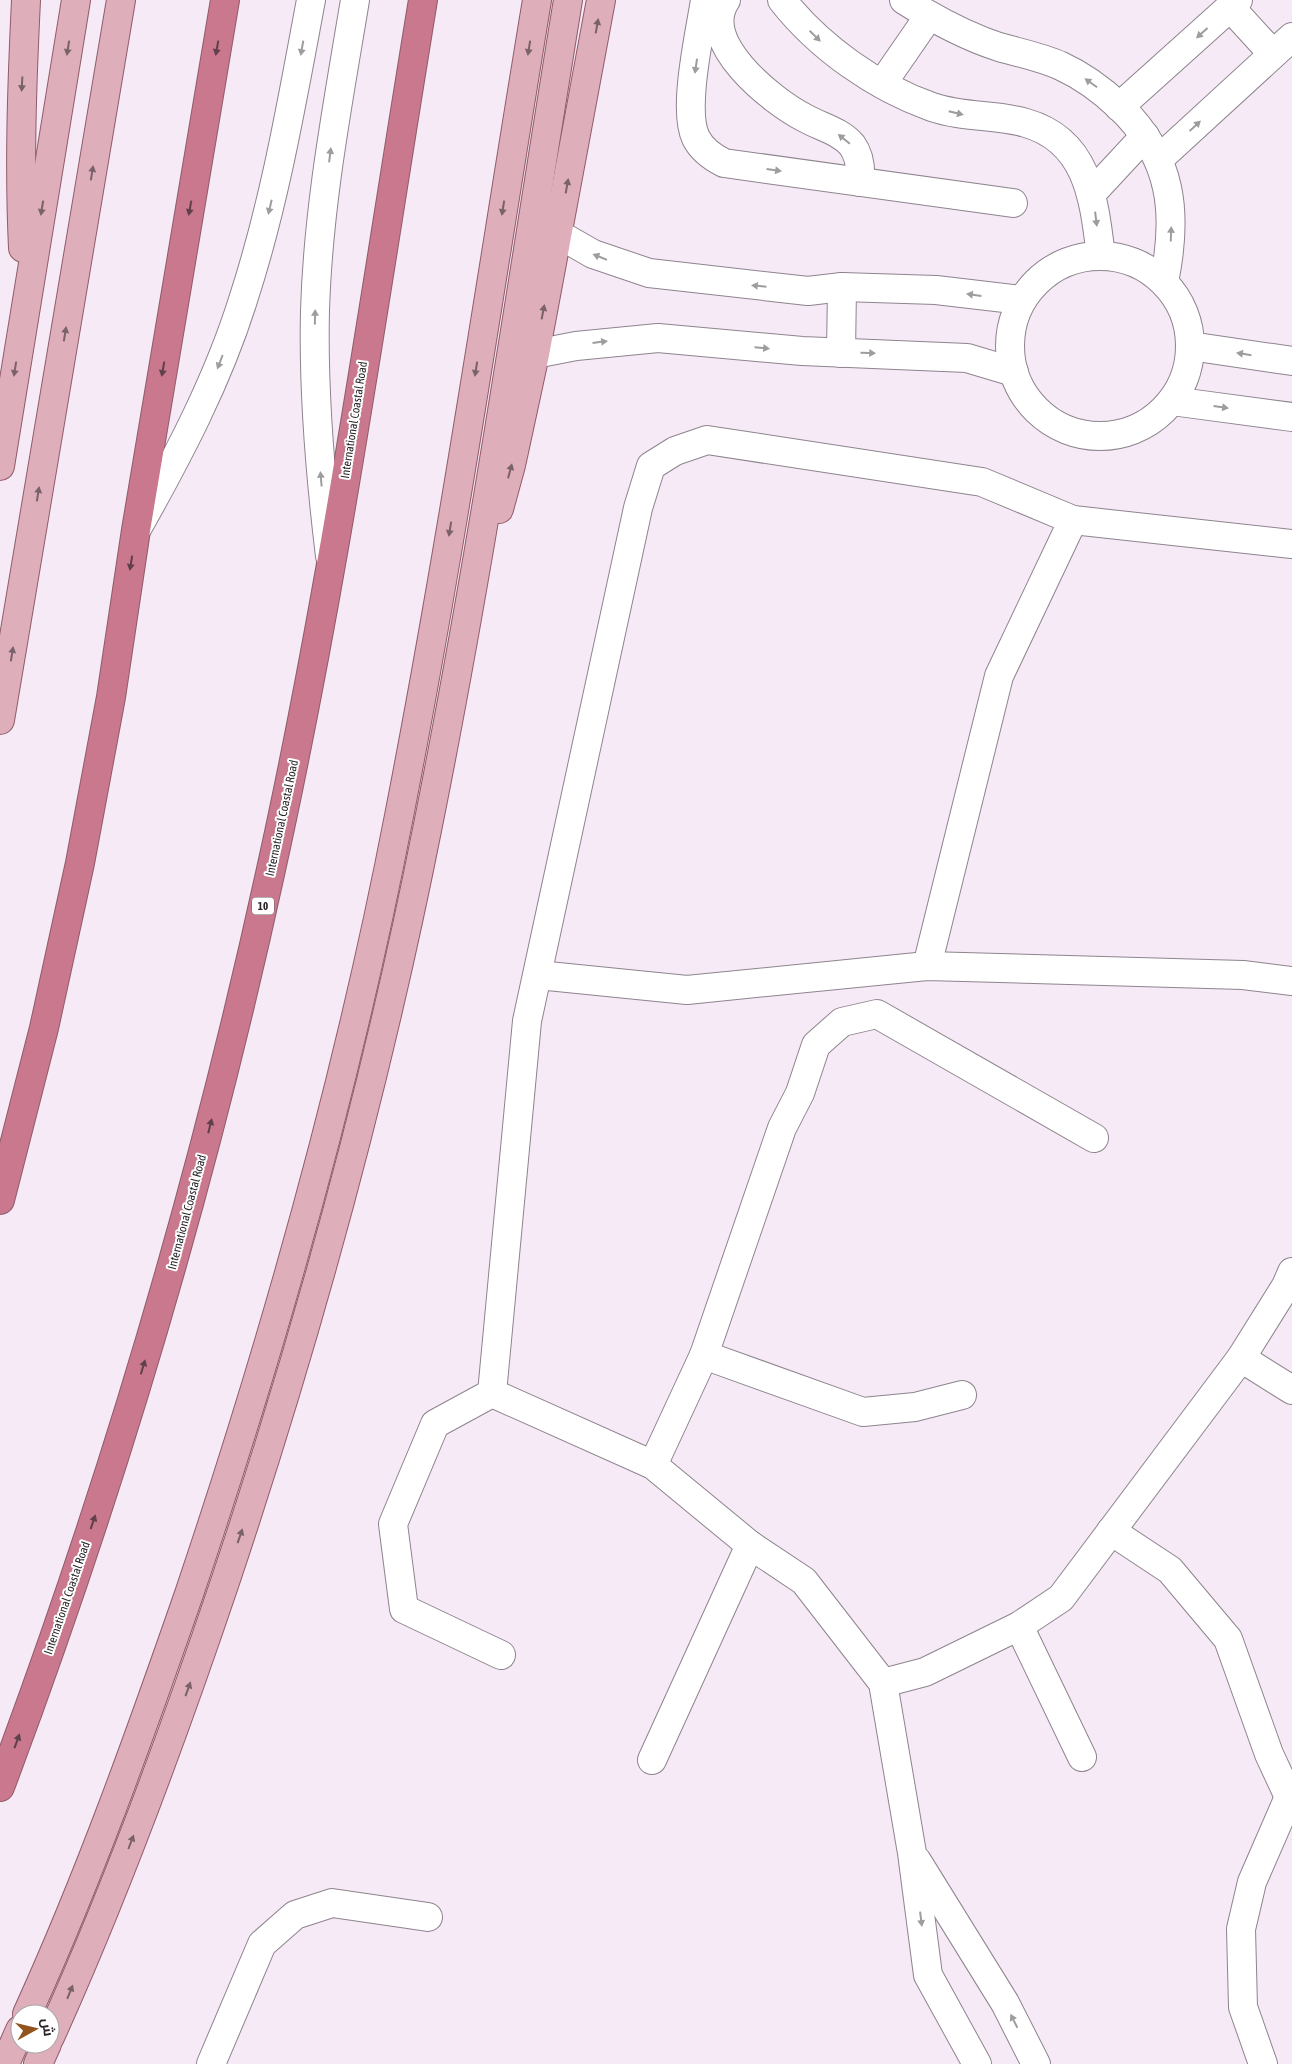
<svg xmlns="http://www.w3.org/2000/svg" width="1292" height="2064" viewBox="0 0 1292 2064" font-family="'Asap Condensed',Cairo,sans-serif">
<rect width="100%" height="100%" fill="#f5eaf6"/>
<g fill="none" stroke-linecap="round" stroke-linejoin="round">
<defs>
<g id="minor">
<path d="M705,0C700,33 682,110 696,138C702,150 712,157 724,163L1013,203"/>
<path d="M726,0C697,42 772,101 805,118C821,127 840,131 852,145C860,156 861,169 860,182"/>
<path d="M782,0C819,47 875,87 932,107C964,118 996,114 1026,123C1089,141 1094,201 1101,256"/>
<path d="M904,0C934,19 965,36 999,47C1020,53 1041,57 1061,66C1083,76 1103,91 1120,107C1173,158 1178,214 1164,282"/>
<polyline points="1230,7 1273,54"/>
<polyline points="882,84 929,16"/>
<polyline points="1119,107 1238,0"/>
<polyline points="1159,159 1292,37"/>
<polyline points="1092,193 1145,136"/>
<polyline points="558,234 593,254 649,273 808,291 842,287 936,290 1022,300"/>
<circle cx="1100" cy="346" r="90"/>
<polyline points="1190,346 1292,361"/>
<polyline points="841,353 842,287"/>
<polyline points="535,354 576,346 658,338 802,351 967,358 1014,372"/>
<polyline points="1172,401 1292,417"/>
<path d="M138,527C179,454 218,380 243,300C275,202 292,101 311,0"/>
<path d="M330,556C320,474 313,393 315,311C318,206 338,103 355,0"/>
<polyline points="927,966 999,676 1073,520"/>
<polyline points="538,975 687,990 927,966 1243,975 1292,981"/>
<polyline points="704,1355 863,1412 915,1407 962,1395"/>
<polyline points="1241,1358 1292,1390"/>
<polyline points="492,1393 527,1021 638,508 651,466 675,451 707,440 982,482 1073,520 1292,544"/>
<polyline points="653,1465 704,1355 782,1128 800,1093 816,1045 842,1022 877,1014 1094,1138"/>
<polyline points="1111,1531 1170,1570 1228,1639 1269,1754 1289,1797 1292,1797"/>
<polyline points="1019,1626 1082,1757"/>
<polyline points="501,1655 404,1609 393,1524 435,1424 492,1393 653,1465 750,1545 804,1581 883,1683 912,1853 928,1975 977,2064"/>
<polyline points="883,1683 925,1672 1019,1626 1061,1598 1241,1358 1286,1286 1292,1272"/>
<polyline points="652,1760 750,1545"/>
<polyline points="917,1861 1005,2003 1036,2064"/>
<polyline points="211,2064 262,1944 295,1915 332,1903 428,1917"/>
<polyline points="1263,2064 1243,2007 1241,1929 1252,1882 1289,1797"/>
</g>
<g id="major">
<path d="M23,248C19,165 22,83 26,0"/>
<polyline points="0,466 76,0"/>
<polyline points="499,509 511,465 535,354 601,0"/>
<polyline points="0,720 121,0"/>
<path d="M27,2014C89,1878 140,1735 189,1594C275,1339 348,1080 399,816C452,545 492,272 537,0"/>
<path d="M50,2037C117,1889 173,1736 225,1582C308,1334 377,1082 428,825C483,552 523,275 568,0"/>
<polyline points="5,2064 20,2030"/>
<polyline points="38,2064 47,2044"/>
</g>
<g id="highway">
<polyline points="0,1200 44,1028 80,863 111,697 136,530 225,0"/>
<path d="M0,1787C112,1489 202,1185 270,874C334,586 375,292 423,0"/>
</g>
</defs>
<use href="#minor" stroke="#8e848e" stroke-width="30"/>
<use href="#major" stroke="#915b6a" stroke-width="30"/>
<use href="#highway" stroke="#915b6a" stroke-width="30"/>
<use href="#minor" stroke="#fff" stroke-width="28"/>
<use href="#major" stroke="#dfaebb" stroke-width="28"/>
<use href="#highway" stroke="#c9788d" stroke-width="28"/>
</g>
<defs><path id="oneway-solid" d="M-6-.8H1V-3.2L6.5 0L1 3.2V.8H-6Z" transform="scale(1.25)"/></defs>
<g fill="#7a626a">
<use href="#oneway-solid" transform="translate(597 26) rotate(-80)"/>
<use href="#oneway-solid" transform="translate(68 48) rotate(99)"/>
<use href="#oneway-solid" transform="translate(529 48) rotate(99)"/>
<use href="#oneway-solid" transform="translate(22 84) rotate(93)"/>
<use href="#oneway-solid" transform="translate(92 173) rotate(-81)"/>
<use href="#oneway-solid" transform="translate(567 186) rotate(-80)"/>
<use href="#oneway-solid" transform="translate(42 208) rotate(99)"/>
<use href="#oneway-solid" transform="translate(503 208) rotate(99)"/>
<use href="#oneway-solid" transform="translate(543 312) rotate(-79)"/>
<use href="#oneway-solid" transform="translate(65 334) rotate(-81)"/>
<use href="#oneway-solid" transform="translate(15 369) rotate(99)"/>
<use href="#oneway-solid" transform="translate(476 369) rotate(99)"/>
<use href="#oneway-solid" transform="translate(510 471) rotate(-75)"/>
<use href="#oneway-solid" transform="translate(38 494) rotate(-81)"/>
<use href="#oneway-solid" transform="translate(450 529) rotate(99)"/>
<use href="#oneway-solid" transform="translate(12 654) rotate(-81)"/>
<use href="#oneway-solid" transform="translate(240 1536) rotate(-71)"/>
<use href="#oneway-solid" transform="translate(188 1689) rotate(-70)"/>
<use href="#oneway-solid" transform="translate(131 1842) rotate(-69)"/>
<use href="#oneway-solid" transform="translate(70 1992) rotate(-68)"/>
</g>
<g fill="#9e9c9e">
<use href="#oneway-solid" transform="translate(1202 33) rotate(138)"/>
<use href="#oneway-solid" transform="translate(815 36) rotate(44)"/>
<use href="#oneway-solid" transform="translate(302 48) rotate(100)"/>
<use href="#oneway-solid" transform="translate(696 66) rotate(98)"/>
<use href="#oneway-solid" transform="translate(1091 83) rotate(-145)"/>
<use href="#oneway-solid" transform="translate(956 113) rotate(13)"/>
<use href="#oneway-solid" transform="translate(1195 126) rotate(-43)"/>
<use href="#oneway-solid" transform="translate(844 139) rotate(-141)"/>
<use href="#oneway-solid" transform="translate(330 155) rotate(-83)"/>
<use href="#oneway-solid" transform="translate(774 170) rotate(8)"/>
<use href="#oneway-solid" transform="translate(270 207) rotate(103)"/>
<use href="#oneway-solid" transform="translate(1096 219) rotate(83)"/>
<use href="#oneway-solid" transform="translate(1171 234) rotate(-88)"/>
<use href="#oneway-solid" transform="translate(600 257) rotate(-158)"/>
<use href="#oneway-solid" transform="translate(759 286) rotate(-174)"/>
<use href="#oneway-solid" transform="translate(974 295) rotate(-172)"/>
<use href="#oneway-solid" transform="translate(315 317) rotate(-89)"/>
<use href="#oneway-solid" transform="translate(600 342) rotate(-7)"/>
<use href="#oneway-solid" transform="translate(762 348) rotate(5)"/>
<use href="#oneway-solid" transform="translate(868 353) rotate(2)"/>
<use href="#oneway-solid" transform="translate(1244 354) rotate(-171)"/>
<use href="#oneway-solid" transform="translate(220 362) rotate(111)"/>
<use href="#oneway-solid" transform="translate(1221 407) rotate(8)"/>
<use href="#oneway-solid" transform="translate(321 479) rotate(-95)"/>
<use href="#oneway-solid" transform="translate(921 1919) rotate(83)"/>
<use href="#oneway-solid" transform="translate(1014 2021) rotate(-117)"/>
</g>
<g fill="#60414b">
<use href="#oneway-solid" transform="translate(217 48) rotate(100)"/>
<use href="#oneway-solid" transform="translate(190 208) rotate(100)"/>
<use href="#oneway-solid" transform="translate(163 369) rotate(100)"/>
<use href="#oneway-solid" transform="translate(131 563) rotate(99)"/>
<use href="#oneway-solid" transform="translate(210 1126) rotate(-76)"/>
<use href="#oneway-solid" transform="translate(143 1367) rotate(-73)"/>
<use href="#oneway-solid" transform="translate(93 1522) rotate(-71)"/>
<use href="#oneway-solid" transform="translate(17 1741) rotate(-70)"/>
</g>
<g text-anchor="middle" stroke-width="4" stroke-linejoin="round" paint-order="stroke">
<rect fill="#fff" stroke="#686668" stroke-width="1" x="252" y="897.5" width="22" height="17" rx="4"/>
<g font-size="11" font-weight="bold" fill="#282428">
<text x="263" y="910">10</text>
</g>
<g font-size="12" fill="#282428" stroke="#fff">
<text transform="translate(354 420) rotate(-81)" y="4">International Coastal Road</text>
<text transform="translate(282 818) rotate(-78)" y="4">International Coastal Road</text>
<text transform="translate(187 1212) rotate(-75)" y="4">International Coastal Road</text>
<text transform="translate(67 1598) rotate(-71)" y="4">International Coastal Road</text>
</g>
</g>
<g transform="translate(35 2029) rotate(82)"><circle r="24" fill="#ffffff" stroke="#a9a7a9"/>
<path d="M0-4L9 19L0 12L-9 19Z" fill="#93531c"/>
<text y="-8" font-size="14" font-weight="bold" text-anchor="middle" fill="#282428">ش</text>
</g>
</svg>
